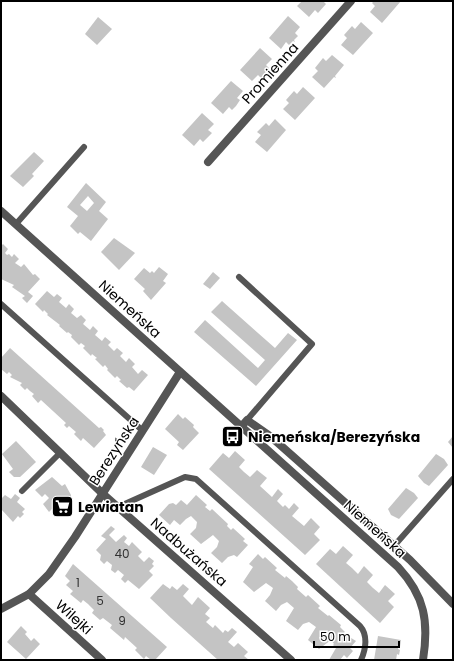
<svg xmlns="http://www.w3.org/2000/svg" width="454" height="661" viewBox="0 0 454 661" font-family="Poppins,sans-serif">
<rect width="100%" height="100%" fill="#fff"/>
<g fill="#c4c4c4" fill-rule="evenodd">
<polygon points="302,1 323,1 326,4 318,13 315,10 309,17 297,6"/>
<polygon points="374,1 401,1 382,23 370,12 375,6 372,3"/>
<polygon points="288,16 300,27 295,33 298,36 294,40 295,42 293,41 289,45 286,42 281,49 269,38"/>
<polygon points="98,17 112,29 97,45 85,34"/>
<polygon points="361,22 373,33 353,55 341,45 347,38 344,35 352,26 355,29"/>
<polygon points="260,48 272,59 266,65 269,68 261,78 258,75 252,81 240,70"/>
<polygon points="332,55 344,65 335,76 336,78 334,77 324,88 312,77 318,71 315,68 323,58 326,61"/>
<polygon points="231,81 243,91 237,98 240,100 236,106 232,110 229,107 223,114 211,103"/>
<polygon points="303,87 315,98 295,120 283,109 289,103 286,100 294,91 297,94"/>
<polygon points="202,113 214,124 208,130 212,133 203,142 200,139 194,146 182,135"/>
<polygon points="275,119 286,130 267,152 255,142 261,135 257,132 266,123 269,126"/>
<polygon points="34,152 44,161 32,174 34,176 23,187 10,176"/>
<path d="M86,183L106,202L99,211L108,219L91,241L80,232L78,234L70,226L78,216L67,207ZM88,196L94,203L87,211L80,205Z"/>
<polygon points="114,238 135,253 119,270 101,252"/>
<polygon points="3,244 8,249 5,253 7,255 9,254 12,257 14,254 19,259 15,263 21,267 24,264 33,275 35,274 40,279 28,292 33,296 27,303 22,298 25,296 12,287 14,285 1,279 1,246"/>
<polygon points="159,267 168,274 163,281 166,283 151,300 143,291 145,289 134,279 144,268 150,273 152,271 154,273"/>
<polygon points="213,272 220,278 210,289 203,284"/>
<polygon points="47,291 54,297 57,294 62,298 59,302 66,308 69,304 74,309 71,313 77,318 81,315 86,320 83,324 90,330 93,326 98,331 95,335 102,341 105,337 111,342 108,345 114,351 117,348 123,353 120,356 126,362 129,358 135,364 132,367 138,374 142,370 148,375 134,391 129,387 127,388 119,381 121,380 117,376 115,378 107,370 108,369 105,365 103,367 95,359 97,358 92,354 91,356 83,348 85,346 81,343 79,345 71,337 72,335 68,332 67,333 59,326 60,325 47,315 48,314 44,310 43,312 35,304"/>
<polygon points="222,301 275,348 288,333 297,340 256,386 194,332 205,320 258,368 265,360 211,312"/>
<polygon points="10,348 99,428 101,427 104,430 103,431 106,435 94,448 83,438 81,441 74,434 76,432 69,426 67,428 64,425 66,423 41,400 38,403 32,396 34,394 30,391 27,388 25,390 20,385 22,383 10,377 12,375 9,372 7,374 1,369 1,358"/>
<polygon points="178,414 183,419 185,417 194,425 193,427 199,433 183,450 177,445 179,442 165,429"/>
<polygon points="453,436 453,448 448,442"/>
<polygon points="16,441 36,462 20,477 14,477 9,472 13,469 2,454"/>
<polygon points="153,447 167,455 154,475 141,467"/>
<polygon points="235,451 245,460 239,467 244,472 250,477 257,470 267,478 260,486 272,497 278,489 283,494 277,501 283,507 285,505 289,509 294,503 299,508 292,516 304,526 311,518 320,527 314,534 320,540 305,555 209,469 223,453 229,458"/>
<polygon points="436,454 444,459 448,465 429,486 424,483 418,476"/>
<polygon points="52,477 62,486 65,484 71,495 69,509 60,513 54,507 49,512 43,504 49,498 45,494 42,497 35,490"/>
<polygon points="406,488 414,493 418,498 399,519 391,515 388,509"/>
<polygon points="15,494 20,498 17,502 25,509 22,512 24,514 20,518 18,516 13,522 1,509 1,499 5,495 11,499"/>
<polygon points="196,495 207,505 205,507 210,511 212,509 228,524 227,526 231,530 233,528 245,539 243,541 248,545 237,557 234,555 228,557 222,563 211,553 217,547 219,541 213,535 201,544 190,534 196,528 197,522 191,516 186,519 180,525 174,520 170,525 159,515 169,504 173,503 176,505 181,500 187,505"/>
<polygon points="111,526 115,529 109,535 116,542 124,535 127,538 124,542 129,546 132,542 142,552 138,556 144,562 149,557 154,561 152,564 154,566 149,571 153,575 139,589 128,580 125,583 121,579 124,575 118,570 115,573 111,570 112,565 107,561 104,564 100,560 101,555 96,550 106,539 101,536"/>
<polygon points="343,546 353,555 346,563 352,568 358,574 364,566 373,575 367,582 373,588 379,593 385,585 395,594 388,601 394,607 380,623 316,564 330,549 336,554"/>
<polygon points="258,554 263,559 265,557 277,568 275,570 285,578 286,576 292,581 298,587 297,589 306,597 308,595 320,606 318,608 328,616 329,615 341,625 340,627 345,632 343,633 356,641 350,648 353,651 347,658 344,655 340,660 329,660 336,648 333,645 334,644 331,640 319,649 308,640 316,627 309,622 303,624 298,630 286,621 294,608 287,602 281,605 276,611 265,601 270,595 273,588 266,583 254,592 243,582 253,567 249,564"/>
<polygon points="73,564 167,647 155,660 151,660 146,656 144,659 135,650 137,648 125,637 124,640 110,628 112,625 103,618 100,620 92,613 94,610 88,604 83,600 81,603 70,594 73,591 66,585 70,581 65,576"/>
<polygon points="163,584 170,589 172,586 177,590 183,584 189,589 183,596 192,605 198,597 210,608 205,614 210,618 206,622 213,628 215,625 223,633 225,630 228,632 232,628 237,632 228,642 234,647 238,643 248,652 244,656 249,660 218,660 171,618 150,598"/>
<polygon points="21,626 27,632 25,634 31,641 34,638 40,644 26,659 7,642"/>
<polygon points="378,636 401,640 400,647 398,646 398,649 400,650 399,655 397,654 396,660 374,660"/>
</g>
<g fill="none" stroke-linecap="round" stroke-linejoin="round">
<g stroke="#555" stroke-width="6">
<polyline points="16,224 84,147"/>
<polyline points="239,277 312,344 247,420"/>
<polyline points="1,304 143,431"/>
<polyline points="22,491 60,453"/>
<path d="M118,507L185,477L196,479L360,626C368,635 366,649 361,660"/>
<polyline points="394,546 453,479"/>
</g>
<g stroke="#555" stroke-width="8">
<polyline points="208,162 351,1"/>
<path d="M1,211L398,567C425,596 429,622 423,660"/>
<polyline points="1,396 103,494 291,660"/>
<polyline points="241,427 247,420 270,436 410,560 453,604"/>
<polyline points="29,594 102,660"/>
<polyline points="1,609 29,594 49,574 75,537 180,372"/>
</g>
</g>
<defs>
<symbol id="bus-square" viewBox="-11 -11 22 22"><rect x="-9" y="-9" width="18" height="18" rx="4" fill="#000" stroke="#fff"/><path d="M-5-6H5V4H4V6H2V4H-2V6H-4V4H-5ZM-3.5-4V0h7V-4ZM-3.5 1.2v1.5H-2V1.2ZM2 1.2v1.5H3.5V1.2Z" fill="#fff"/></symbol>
<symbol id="supermarket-square" viewBox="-11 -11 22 22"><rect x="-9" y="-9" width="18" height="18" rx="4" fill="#000" stroke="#fff"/><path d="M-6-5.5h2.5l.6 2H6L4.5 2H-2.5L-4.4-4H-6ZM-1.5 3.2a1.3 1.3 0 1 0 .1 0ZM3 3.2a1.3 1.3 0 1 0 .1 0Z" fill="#fff"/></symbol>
</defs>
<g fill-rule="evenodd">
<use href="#bus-square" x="220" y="424" width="25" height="25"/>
<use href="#supermarket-square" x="50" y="494" width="25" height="25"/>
</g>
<g text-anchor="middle" stroke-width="3" stroke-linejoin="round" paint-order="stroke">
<g font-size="12" fill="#313131">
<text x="122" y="558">40</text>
<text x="78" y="587">1</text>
<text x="100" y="605">5</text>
<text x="122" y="625">9</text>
</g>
<g font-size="14" fill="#000" stroke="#fff">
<text transform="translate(270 73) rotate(-48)" y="5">Promienna</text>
<text transform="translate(130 309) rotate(42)" y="5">Niemeńska</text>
<text transform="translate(114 451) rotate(-57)" y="5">Berezyńska</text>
<text transform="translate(375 529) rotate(42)" y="5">Niemeńska</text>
<text transform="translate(189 552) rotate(41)" y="5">Nadbużańska</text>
<text transform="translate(74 617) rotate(42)" y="5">Wilejki</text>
</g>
<g font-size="14" font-weight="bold" fill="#000" stroke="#fff" text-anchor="start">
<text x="248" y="442">Niemeńska/Berezyńska</text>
<text x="78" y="512">Lewiatan</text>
</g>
</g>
<rect width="454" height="661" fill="none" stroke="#000000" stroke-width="4"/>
<path d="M314 641v6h85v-6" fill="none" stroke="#000000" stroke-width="2"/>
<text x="320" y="641" font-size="12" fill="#000000" stroke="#ffffff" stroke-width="3" paint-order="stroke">50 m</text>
</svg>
